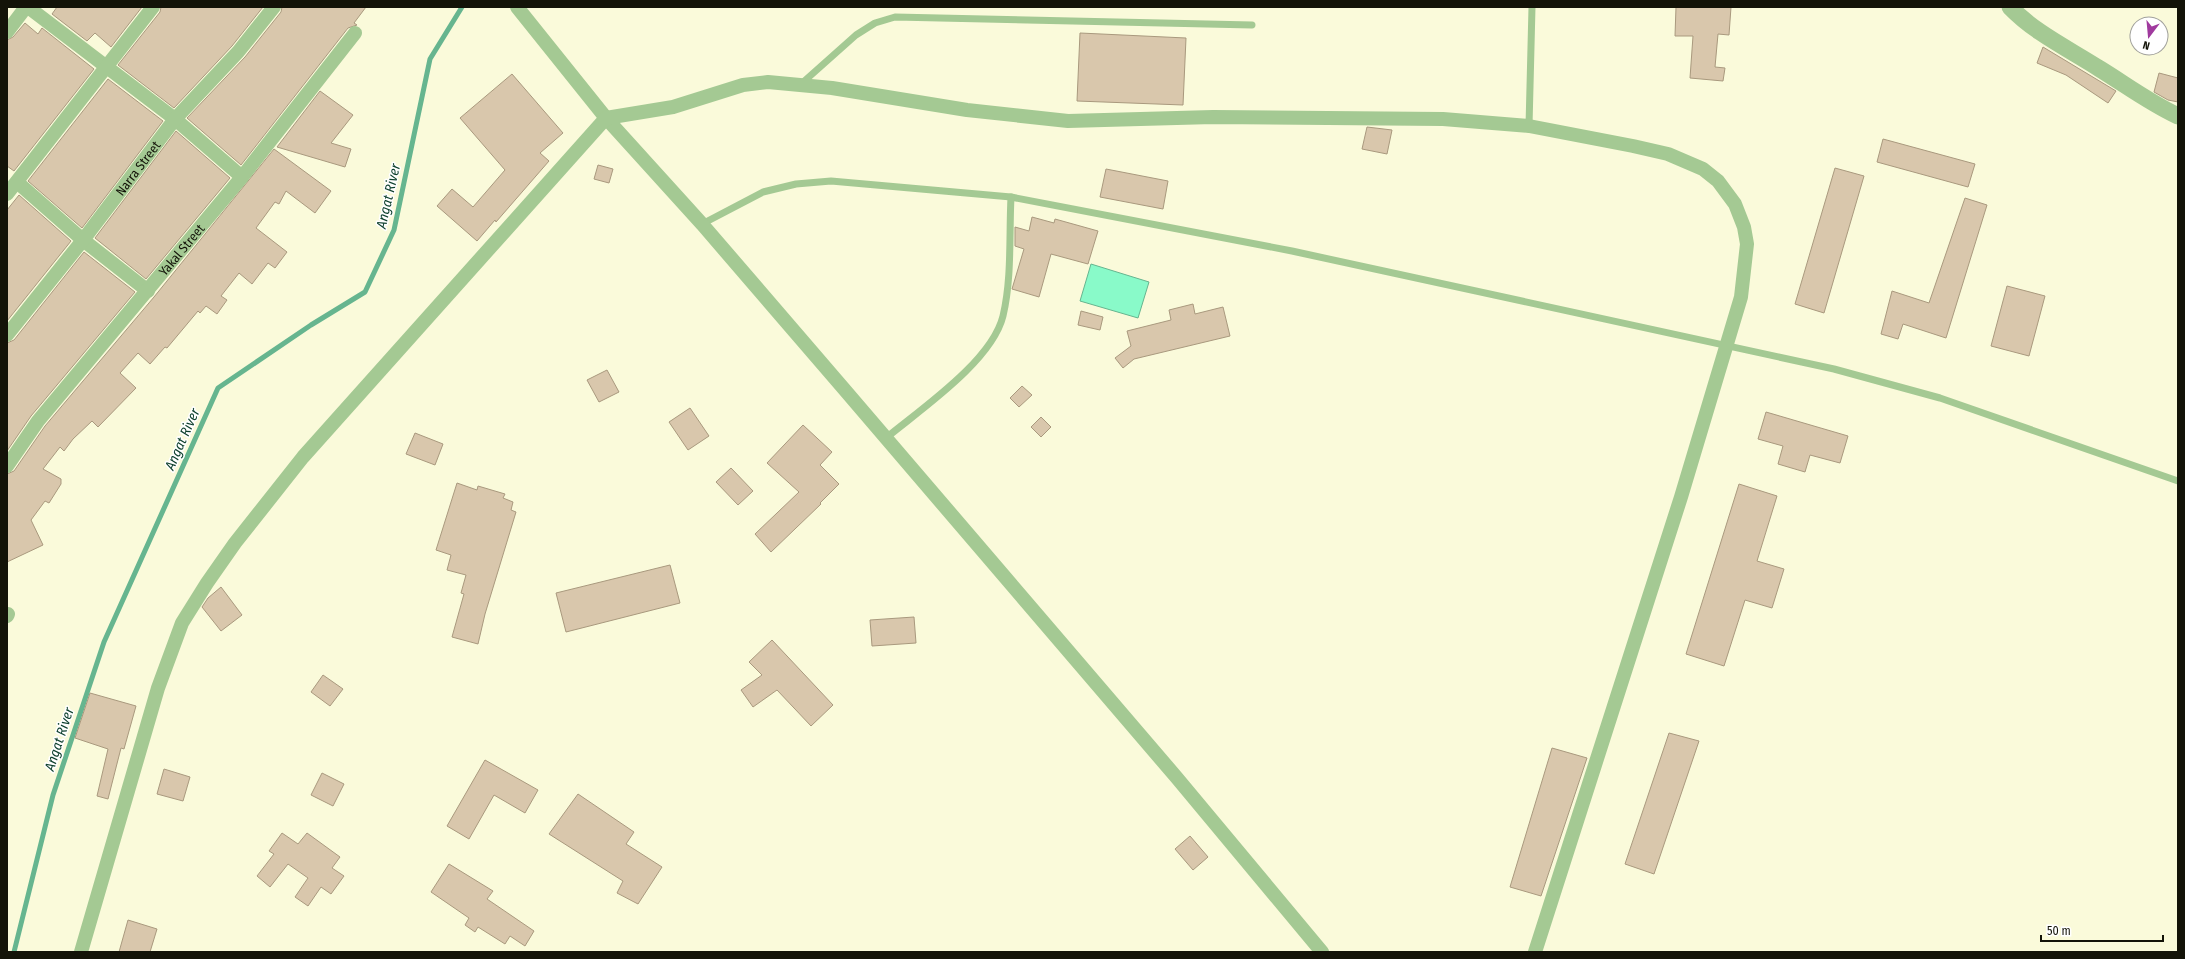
<svg xmlns="http://www.w3.org/2000/svg" width="2185" height="959" viewBox="0 0 2185 959" font-family="'Fira Sans Condensed',sans-serif">
<rect width="100%" height="100%" fill="#fafada"/>
<polygon fill="#89fac9" stroke="#66b58f" points="1091,264 1149,282 1138,318 1080,301"/>
<g fill="none" stroke-linecap="round" stroke-linejoin="round">
<polyline stroke="#66b58f" stroke-width="5" points="14,952 53,795 104,642 218,388 311,325 365,292 394,230 430,59 462,7"/>
</g>
<g fill="#d9c7ac" stroke="#a9997e">
<polygon points="57,7 142,7 111,47 95,33 87,41 52,14"/>
<polygon points="161,7 263,7 232,46 174,108 118,65 160,12"/>
<polygon points="282,7 366,7 354,23 357,25 348,28 241,165 187,118 245,57 281,12"/>
<polygon points="1676,7 1731,7 1729,35 1718,34 1715,67 1725,68 1723,81 1690,78 1693,36 1675,36"/>
<polygon points="25,23 38,34 42,28 94,69 14,171 7,166 7,40 13,37"/>
<polygon points="1080,33 1186,38 1183,105 1077,101"/>
<polygon points="2043,47 2116,91 2108,103 2066,75 2037,63"/>
<polygon points="2159,73 2178,78 2178,102 2168,100 2154,92"/>
<polygon points="512,74 563,133 540,153 549,161 496,222 495,220 477,241 437,206 452,189 473,207 505,170 460,118"/>
<polygon points="108,79 163,121 82,228 28,181"/>
<polygon points="320,91 353,115 331,143 351,149 345,167 277,147"/>
<polygon points="1367,127 1392,130 1387,154 1362,149"/>
<polygon points="176,131 230,178 146,279 95,238"/>
<polygon points="1883,139 1975,164 1968,187 1877,162"/>
<polygon points="274,149 331,191 315,213 286,191 279,204 275,202 256,228 287,252 275,268 268,263 252,284 239,273 221,296 227,300 217,314 206,306 200,313 198,311 167,348 165,347 150,364 138,353 120,373 136,388 98,427 92,421 73,439 64,451 60,447 43,469 61,479 61,484 49,503 45,501 31,520 43,545 7,562 7,474 14,471 45,426 154,297"/>
<polygon points="598,165 613,169 609,183 594,179"/>
<polygon points="1835,168 1864,176 1824,313 1795,304"/>
<polygon points="1106,169 1168,181 1163,209 1100,197"/>
<polygon points="19,195 71,241 7,321 7,210"/>
<polygon points="1965,198 1987,205 1946,338 1903,324 1898,339 1881,334 1892,291 1929,303"/>
<polygon points="1032,217 1054,223 1055,219 1098,231 1088,264 1051,254 1039,297 1012,289 1024,249 1015,246 1015,227 1029,231"/>
<polygon points="84,252 135,292 31,416 7,451 7,343 14,340"/>
<polygon points="2007,286 2045,296 2029,356 1991,346"/>
<polygon points="1193,304 1195,314 1223,307 1230,336 1134,359 1123,368 1115,358 1131,346 1127,331 1171,320 1169,310"/>
<polygon points="1081,311 1103,317 1100,330 1078,325"/>
<polygon points="607,370 619,392 599,402 587,380"/>
<polygon points="1022,386 1032,395 1019,407 1010,398"/>
<polygon points="690,408 709,436 688,450 669,422"/>
<polygon points="1766,412 1848,436 1840,463 1810,455 1805,472 1778,464 1783,446 1758,439"/>
<polygon points="1041,417 1051,427 1041,437 1031,427"/>
<polygon points="803,425 832,452 820,465 839,484 820,503 821,504 771,552 755,534 799,492 767,463"/>
<polygon points="415,433 443,444 435,465 406,454"/>
<polygon points="731,468 753,491 738,505 716,482"/>
<polygon points="457,483 477,490 478,486 505,494 503,498 513,502 511,510 516,512 485,614 478,644 452,637 464,594 461,593 466,575 447,570 451,555 436,550"/>
<polygon points="1739,484 1777,496 1757,561 1784,569 1772,608 1745,600 1724,666 1686,654"/>
<polygon points="670,565 680,603 566,632 556,593"/>
<polygon points="221,587 242,615 221,631 202,607 208,598"/>
<polygon points="914,617 916,643 872,646 870,620"/>
<polygon points="772,640 833,705 811,726 777,690 753,707 741,690 762,675 749,662"/>
<polygon points="323,675 343,689 330,706 311,692"/>
<polygon points="90,693 136,706 124,749 121,748 108,799 97,796 108,749 75,738"/>
<polygon points="1669,733 1699,741 1654,874 1625,864"/>
<polygon points="1552,748 1587,758 1541,896 1510,887"/>
<polygon points="485,760 538,790 525,813 494,795 469,839 447,826"/>
<polygon points="164,769 190,777 183,801 157,794"/>
<polygon points="322,773 344,784 333,806 311,795"/>
<polygon points="578,794 634,832 626,844 662,867 638,904 617,893 623,881 549,834"/>
<polygon points="282,833 298,844 307,833 340,857 332,868 344,876 331,894 321,887 308,906 295,897 308,878 288,864 270,887 257,876 274,854 269,851"/>
<polygon points="1190,836 1208,857 1193,870 1175,849"/>
<polygon points="449,864 493,891 487,899 534,931 525,946 510,936 505,944 478,927 475,932 465,925 469,918 431,892"/>
<polygon points="128,920 157,929 150,952 119,952"/>
</g>
<g fill="none" stroke-linecap="round" stroke-linejoin="round">
<g stroke="#a4c993" stroke-width="7">
<polyline points="801,84 856,35 875,23 895,17 1252,25"/>
<polyline points="1529,126 1532,7"/>
<polyline points="702,224 763,192 796,184 831,181 1011,197 1292,251 1834,369 1940,398 2178,481"/>
<path d="M886,438C921,409 992,361 1003,316C1012,278 1009,236 1011,197"/>
</g>
<g stroke="#a4c993" stroke-width="14">
<polyline points="28,7 175,119 242,177"/>
<polyline points="517,7 606,118 702,224 844,389 1177,778 1322,952"/>
<polyline points="7,32 26,7"/>
<polyline points="17,182 83,240 148,291"/>
<polyline points="7,194 153,7"/>
<path id="s1" d="M7,335L83,240L175,119L238,52L274,7"/>
<path id="s2" d="M7,466L38,421L242,177L355,33"/>
<polyline points="7,616 8,614"/>
<polyline points="81,952 158,688 182,623 207,583 235,543 303,457 606,118 673,107 743,85 768,82 832,88 967,110 1068,121 1213,117 1443,119 1529,126 1633,146 1668,154 1703,169 1718,181 1735,204 1744,227 1747,244 1741,297 1681,497 1535,952"/>
</g>
<path stroke="#a4c993" stroke-width="17" d="M2010,7C2035,33 2069,49 2100,69C2126,85 2150,103 2178,116"/>
</g>
<g text-anchor="middle" stroke-width="3" stroke-linejoin="round" paint-order="stroke">
<g font-size="13" fill="#131308" stroke="#fff">
<text dy="5" stroke="none"><textPath href="#s1" startOffset="212">Narra Street</textPath></text>
<text dy="5" stroke="none"><textPath href="#s2" startOffset="278">Yakal Street</textPath></text>
</g>
<g font-size="14" font-style="italic" fill="#0f412e" stroke="#fff">
<text transform="translate(388 196) rotate(-77)" y="5">Angat River</text>
<text transform="translate(182 439) rotate(-66)" y="5">Angat River</text>
<text transform="translate(59 739) rotate(-72)" y="5">Angat River</text>
</g>
</g>
<rect width="2185" height="959" fill="none" stroke="#131308" stroke-width="16"/>
<g transform="translate(2149 36) rotate(196)"><circle r="19" fill="#ffffff" stroke="#a1a19c"/>
<path d="M0-3L7 15L0 10L-7 15Z" fill="#a03a9e"/>
<text y="-6" font-size="11" font-weight="bold" text-anchor="middle" fill="#131308">N</text>
</g>
<path d="M2041 935v6h122v-6" fill="none" stroke="#131308" stroke-width="2"/>
<text x="2047" y="935" font-size="12" fill="#131308" stroke="#ffffff" stroke-width="3" paint-order="stroke">50 m</text>
</svg>
